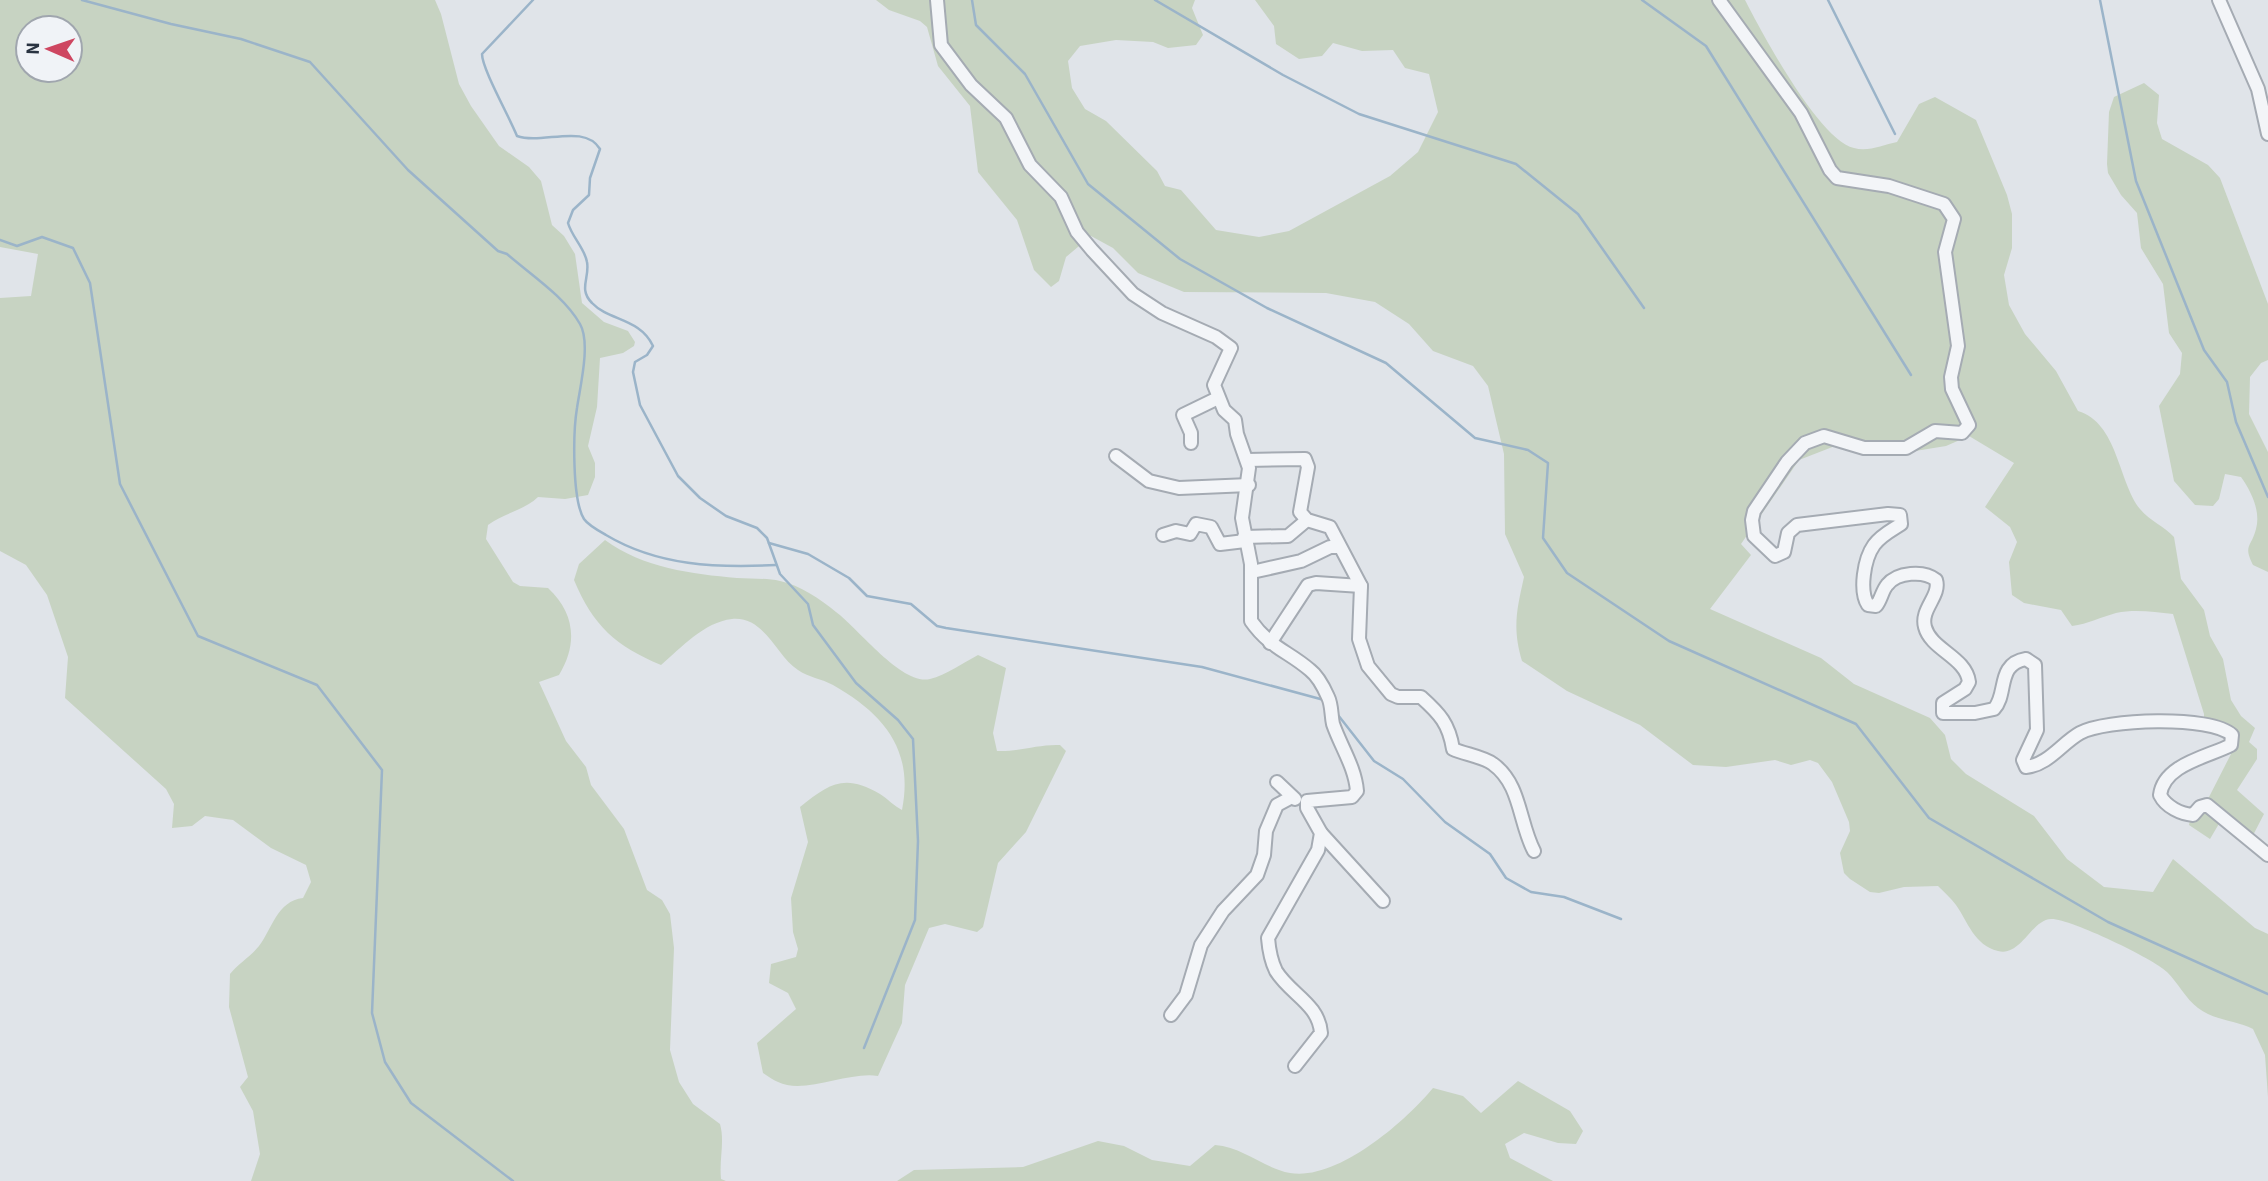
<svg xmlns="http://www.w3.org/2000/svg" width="2268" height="1181" viewBox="0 0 2268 1181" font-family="'Source Sans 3',sans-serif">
<rect width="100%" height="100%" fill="#e0e4e9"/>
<g fill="#c7d3c2" fill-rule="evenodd">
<path d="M0,0H435L441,14L459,84L471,106L499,146L529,167L541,181L552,225L564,236L575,254L582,303L604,322L628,331L635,342L634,346L623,353L600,358L597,407L588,446L595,463V477L588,495L565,499L538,497C525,510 504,513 488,525L486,539L513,582L520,586L548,588C575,613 578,644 559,675L539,682L566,741L586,767L591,785L624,829L647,890L662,900L670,914L674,948L670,1050L679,1082L693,1104L720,1124C725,1142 719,1159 721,1179L726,1181H251L260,1154L253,1111L240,1087L248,1077L229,1007L230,974C239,963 250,957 259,946C272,929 277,901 303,898L311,882L306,865L271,848L233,820L205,816L192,826L172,828L174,804L166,789L65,698L68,657L47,595L26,565L0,551V298L31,296L38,254L0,247ZM28,28H70V70H28Z"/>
<path d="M876,0H1195L1192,8L1203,35L1196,45L1168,48L1153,42L1116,40L1080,46L1068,61L1072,88L1085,109L1106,121L1157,171L1165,186L1181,190L1216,230L1259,237L1289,231L1390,176L1418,152L1438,112L1429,74L1405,68L1393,50L1362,51L1333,43L1322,56L1299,59L1276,44L1274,26L1255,0H1745C1762,33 1819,140 1854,148C1868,152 1883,145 1897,142L1919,104L1935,97L1976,120L2007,195L2012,214V248L2004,275L2009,305L2025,334L2056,371L2078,411C2118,423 2118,481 2140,509C2150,521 2164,526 2174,537L2181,579L2204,610L2210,636L2223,659L2231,700L2241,716L2255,728L2249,742L2257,749V759L2237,790L2264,814L2249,843L2220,822L2210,839L2189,825C2193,812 2195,800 2209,797L2231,754L2227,739L2204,726V714L2173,614C2154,612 2135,609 2116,613C2101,617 2088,624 2072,626L2061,610L2024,603L2012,595L2009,562L2017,542L2010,527L1985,507L2014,463L1969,436L1946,446L1909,452L1835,446L1799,460L1741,544L1751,555L1710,609L1821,658L1854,684L1930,718L1945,735L1951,759L1966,774L2034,816L2067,859L2104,887L2153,892L2173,859L2255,928L2268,934V1097L2265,1055L2253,1029C2236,1020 2215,1021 2198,1008C2186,999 2178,983 2167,972C2154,959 2069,918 2051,919C2031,920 2021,957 1998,951C1974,945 1968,922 1956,905C1951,898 1944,892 1938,886L1904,887L1879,893L1870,892L1850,879L1844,873L1840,853L1850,831L1849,822L1832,782L1818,763L1810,760L1791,765L1775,760L1726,767L1693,765L1640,725L1567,691L1522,661C1512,627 1517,609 1524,577L1505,534L1504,454L1488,386L1473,366L1433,351L1409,324L1375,302L1326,293L1184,292L1138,273L1113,248L1091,236L1066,257L1059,281L1051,287L1034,270L1017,220L978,172L970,106L938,66L927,27L920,21L889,10Z"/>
<path d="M2144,83L2159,95L2157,123L2162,139L2208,165L2220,178L2268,304V360L2261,363L2250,377L2249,414L2268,452V572L2253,565C2243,545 2251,548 2256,529C2261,511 2251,491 2241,477L2225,474L2219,499L2213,506L2195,505L2174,481L2159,406L2180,374L2182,353L2169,333L2163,284L2141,248L2137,213L2121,195L2108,173L2107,164L2109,112L2114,97Z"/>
<path d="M605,540C643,568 692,574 737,578C751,579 767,578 780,581C800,585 820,599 836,612C857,627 902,686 930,679C946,675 963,663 978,655L1006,668L993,733L997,751C1019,752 1038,744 1060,745L1066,751L1026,832L998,863L983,927L977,932L945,924L929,928L905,985L902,1023L878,1076C849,1071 804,1095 778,1082C773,1080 768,1076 763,1073L757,1043L796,1009L788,993L769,983L771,964L796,957L798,949L793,932L791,898L808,842L800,807C829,784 844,773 880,794C888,799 894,806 902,810C914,750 884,714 833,685C822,679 808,677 798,670C776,656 765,616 732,619C704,622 681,648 661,665C616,646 593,626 574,580L579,564Z"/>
<path d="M1518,1081L1570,1111L1583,1131L1576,1144L1558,1143L1524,1133L1505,1144L1510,1158L1553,1181H897L914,1170L1023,1167L1098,1141L1124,1146L1152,1160L1190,1166L1215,1145C1243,1147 1263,1168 1290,1173C1337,1181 1405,1122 1433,1088L1463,1096L1481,1113Z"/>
</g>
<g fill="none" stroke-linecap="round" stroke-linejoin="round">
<g stroke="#9bb4c9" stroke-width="2.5">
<path d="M82,0L171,24L241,39L310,62L408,170L498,251L507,254C531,275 564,296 580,324C591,343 580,387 577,408C573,432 572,500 584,519C588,525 599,531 606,535C658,566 716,568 776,565"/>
<path d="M533,0L482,54C482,69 510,118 517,136C542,145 584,123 600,149L590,178L589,195L573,210L568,223C572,237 585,249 587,262C590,278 578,289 592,303C609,321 640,318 653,346L647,355L635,362L633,372L640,405L678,476L700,498L726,516L757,528L767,538L780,574L808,604L813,625L856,683L898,720L913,739L918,841L915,920L864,1048"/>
<polyline points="972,0 976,25 1025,74 1088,184 1180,259 1267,308 1386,363 1475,438 1528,450 1548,463 1543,538 1567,573 1669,641 1856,724 1929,818 2108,922 2268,994"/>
<polyline points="1155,0 1283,75 1359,114 1516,164 1578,214 1644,308"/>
<polyline points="1642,0 1706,46 1911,375"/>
<polyline points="1828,0 1895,134"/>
<polyline points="2100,0 2136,181 2204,350 2227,382 2236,422 2268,497"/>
<polyline points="0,240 17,246 42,237 73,248 90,283 120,484 198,636 317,685 382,770 372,1013 385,1062 411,1103 513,1181"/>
<polyline points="769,543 808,554 849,578 867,596 911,604 937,626 946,628 1202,667 1324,700"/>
<polyline points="1338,715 1374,761 1403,779 1445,822 1490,854 1506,878 1531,892 1564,897 1621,919"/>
</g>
<defs>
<g id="minor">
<path d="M937,0L941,45L971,85L1006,118L1030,165L1061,197L1077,232L1092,250L1133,294L1162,313L1216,337L1231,348L1214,385L1224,410L1235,420L1237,434L1249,468L1242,518L1251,564V621C1270,648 1288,651 1310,670C1318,676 1324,688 1328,697C1332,705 1331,715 1333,724C1341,747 1355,767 1357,791L1352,797L1307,801V808L1321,833L1318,850L1268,938C1269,950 1271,961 1276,971C1290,994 1319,1004 1321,1033L1295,1066"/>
<path d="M1719,0L1801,113L1830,170L1837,178L1889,186L1944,204L1954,219L1945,252L1958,346L1951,377L1952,389L1969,425L1962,433L1935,431L1906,448H1864L1824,436L1805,443L1787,462L1754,511L1752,520L1754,536L1775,556L1784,552L1788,533L1797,525L1888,514L1900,515L1901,524C1892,530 1881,535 1874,545C1864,559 1859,591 1868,605L1876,606C1881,600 1882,591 1887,585C1897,572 1924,570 1936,580C1941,596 1920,609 1925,627C1931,650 1966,657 1969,682L1965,689L1943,703V713H1975L1994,709C2008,694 1996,664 2026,659L2035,665L2037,730L2023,760L2026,767C2048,765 2062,743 2080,733C2105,719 2211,715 2232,735L2231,745C2208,757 2164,764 2160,795C2166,807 2181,814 2193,815L2200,807L2207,805L2268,855"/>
<polyline points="2219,0 2258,89 2268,134"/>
<polyline points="1191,443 1191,433 1183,415 1218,398"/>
<polyline points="1116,456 1149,481 1179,488 1249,485"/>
<path d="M1247,460L1305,459L1308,467L1300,512L1307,520L1330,527L1361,586L1359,639L1368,666L1391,694L1398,697H1421C1440,714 1449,724 1453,749C1464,754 1484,757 1493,764C1521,784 1519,823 1534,851"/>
<polyline points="1163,535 1176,531 1190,534 1196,524 1211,527 1220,544 1245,541"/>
<polyline points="1244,537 1288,536 1307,520"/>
<polyline points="1252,572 1301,561 1330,547 1339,547"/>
<polyline points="1270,643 1308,585 1316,583 1361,586"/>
<polyline points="1277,782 1295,799"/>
<polyline points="1321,833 1383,901"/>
<polyline points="1171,1015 1186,995 1201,945 1223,911 1257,875 1264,855 1266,831 1277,805 1292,797"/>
</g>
</defs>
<use href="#minor" stroke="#a5abb3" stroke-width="16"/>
<use href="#minor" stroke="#f3f5f8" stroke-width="12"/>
</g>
<g transform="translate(49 49) rotate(272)"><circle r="33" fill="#f0f3f7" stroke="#a0a6ae" stroke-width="2"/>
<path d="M0-5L12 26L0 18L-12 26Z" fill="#ce4661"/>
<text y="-10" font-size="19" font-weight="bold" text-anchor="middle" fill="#293341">N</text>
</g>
</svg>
